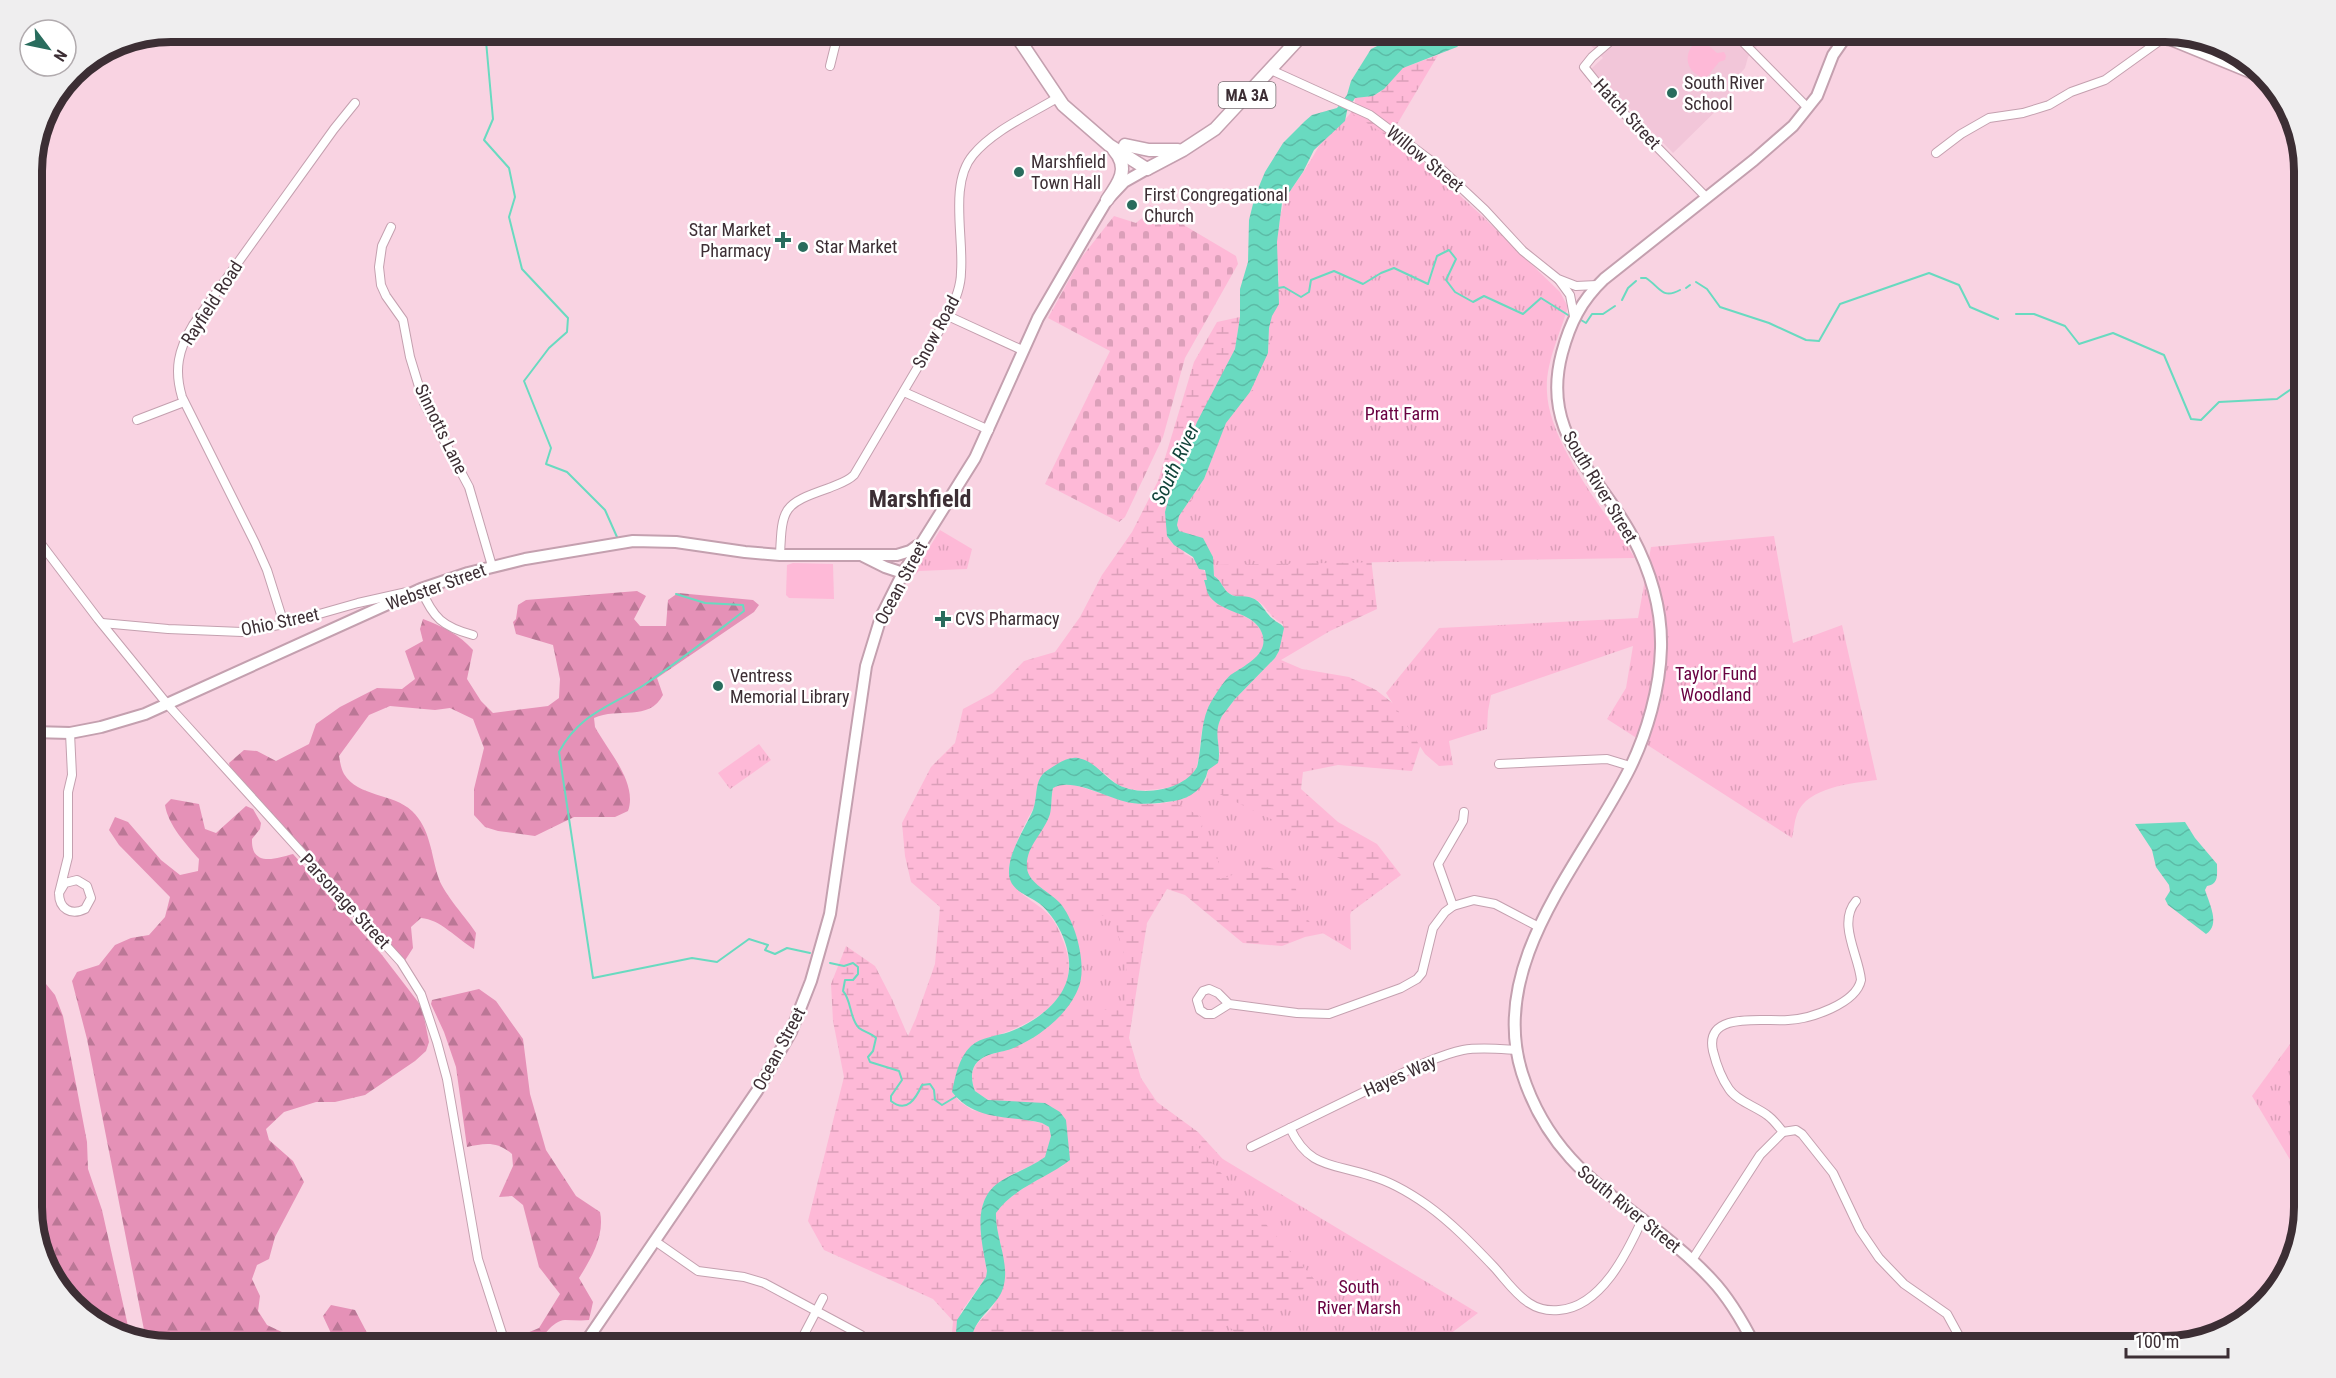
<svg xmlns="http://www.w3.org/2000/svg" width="2336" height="1378" viewBox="0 0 2336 1378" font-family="'Roboto Condensed',sans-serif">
<defs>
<pattern id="forest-firs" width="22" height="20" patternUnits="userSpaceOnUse" patternTransform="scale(1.5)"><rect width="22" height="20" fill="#e591b7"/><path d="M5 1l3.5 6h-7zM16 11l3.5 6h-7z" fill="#bb7796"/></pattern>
<pattern id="wetland-marsh" width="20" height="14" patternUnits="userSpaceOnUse" patternTransform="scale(1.5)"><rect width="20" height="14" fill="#feb9d7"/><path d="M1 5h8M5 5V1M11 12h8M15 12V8" fill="none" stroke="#db9fb9"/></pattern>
<pattern id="cemetery-stones" width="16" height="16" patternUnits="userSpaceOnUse" patternTransform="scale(1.5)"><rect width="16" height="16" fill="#feb9d7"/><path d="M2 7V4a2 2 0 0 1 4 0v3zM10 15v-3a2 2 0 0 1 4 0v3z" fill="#db9fb9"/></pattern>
<pattern id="park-tufts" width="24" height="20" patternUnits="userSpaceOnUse" patternTransform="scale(1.5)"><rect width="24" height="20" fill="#feb9d7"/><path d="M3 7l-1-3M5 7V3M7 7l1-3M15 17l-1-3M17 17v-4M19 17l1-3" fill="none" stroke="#db9fb9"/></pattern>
<pattern id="water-waves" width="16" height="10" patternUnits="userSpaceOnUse" patternTransform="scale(1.5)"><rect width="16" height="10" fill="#69dac0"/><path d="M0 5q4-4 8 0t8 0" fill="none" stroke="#5cbba6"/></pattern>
</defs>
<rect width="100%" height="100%" fill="#f9d3e2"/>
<polygon fill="#f2c6d9" points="1578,32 1769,32 1748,57 1745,68 1732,82 1729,89 1729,98 1673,153 1591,69 1603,58"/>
<g fill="url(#forest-firs)">
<path d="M637,591L646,596L634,619L640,626H666L668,600L678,593L753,600L759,605L754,612L657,678L663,695C649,722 618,707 594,718L595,727C608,751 638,783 628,811L615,817H574L535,836L498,831L485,827L474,815V789L484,748L473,719L450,708L435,710L390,706L369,715L339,756C340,761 341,769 344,774C358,797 393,793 412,811C431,829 431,856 439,879C444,894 467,919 476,933L474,949C457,939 440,919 421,918L411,927L413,948L404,962L231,772L229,763L244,750L257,751L276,761L309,744L316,724L340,707L377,688L402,689L415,679L405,651L423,641L420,629L423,619C442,626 460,635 473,650L467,679L481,701L493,713L548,706L559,698L560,679L553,645L516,634L513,622L516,619L518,605L526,600Z"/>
<path d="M171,799L199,804L205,829L216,833L246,806L253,809L261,823L260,829L252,839C251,867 275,859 293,854L382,955L422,1007L429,1042L426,1051L415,1061L365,1095L335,1102H316L284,1112L266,1129L269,1140L293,1161L304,1182L275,1237L269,1259L257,1265L252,1279L260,1296L258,1311L267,1325L312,1346H171L146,1340L87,1039L72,981L77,972L99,965L115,945L131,938L149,935L165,917L170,897L119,845L109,830L115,817L128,822L161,860L180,875L198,871L199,859C186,844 168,825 165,805Z"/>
<polygon points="32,980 46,984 55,995 63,1016 87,1142 88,1169 102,1210 130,1335 101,1328 50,1277 32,1215"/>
<path d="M479,989L496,1001L523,1039L530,1094L546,1150L576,1196L600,1212C605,1235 591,1259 579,1278L593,1302L589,1320C581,1321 573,1320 565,1320C552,1321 543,1337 536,1346H512L515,1338L539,1328L560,1294L539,1267L523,1205L512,1196L499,1197L513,1166L512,1154C497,1141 485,1143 467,1147L456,1067L444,1032L431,1004L432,1000Z"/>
<polygon points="331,1305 355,1310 374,1346 330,1346 336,1344 323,1316"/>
</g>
<g fill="url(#wetland-marsh)">
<path d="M1438,55L1370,170L1369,541L1377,609L1330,631L1281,660L1302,669L1349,677L1376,690L1413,719L1424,735L1412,771L1338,765L1303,772L1301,789L1338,822L1377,844L1401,875L1351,912L1345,929L1305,937L1282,946L1243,943L1185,895L1167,889L1147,923L1129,1038L1141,1078L1157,1102L1198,1132L1240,1178L1437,1346H1095L1084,1338L1056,1343L1054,1346H973C967,1322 992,1317 996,1299C999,1285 1002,1268 1002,1253C1002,1241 992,1225 996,1213C1001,1199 1050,1172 1064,1165C1072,1118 1066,1101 1015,1102C1006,1102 994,1103 987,1099C983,1097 979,1094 975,1091C972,1083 970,1072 976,1064C984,1053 1002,1053 1014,1047C1039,1035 1059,1019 1075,996L1066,912C1056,898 1037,889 1029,876C1017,859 1043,831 1049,815C1052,807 1051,797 1053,787L1060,783L1072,784L1131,803L1157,804L1183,800L1206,780L1208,770L1220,754C1215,740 1215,729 1222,716L1235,699L1275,658L1279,651L1283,624C1269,617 1268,608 1258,601C1249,595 1239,599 1230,594C1223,590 1222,581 1214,576L1213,557L1180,531L1177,525L1179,516L1204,479L1226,423L1250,392L1268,353L1269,328L1279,280L1277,242L1281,212L1323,139L1338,128L1355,108V98L1379,93L1403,68Z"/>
<path d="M1240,317L1235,349L1165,512L1185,554C1206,563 1211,586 1219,605C1234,612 1262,619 1264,640C1267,661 1234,667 1226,682C1219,694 1208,708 1204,722C1194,756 1210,783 1159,789C1148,790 1134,792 1123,787C1114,784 1109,776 1101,771C1094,765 1085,762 1077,758C1063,773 1047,789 1035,806C1027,818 1007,859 1009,873C1012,894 1037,901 1049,915C1056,922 1060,933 1064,943C1085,998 1033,1025 988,1038L952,1092L959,1101L972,1110L1042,1123L1049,1127L1051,1136L1046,1157C1034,1166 1021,1169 1009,1176C980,1195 979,1207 983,1239C984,1249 985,1260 987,1271L986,1277L961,1312L955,1346H951L953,1321L933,1299L824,1250L808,1221L844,1077L833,1021L831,984L846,946L875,966L892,999L908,1036L916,1018L935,964L940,907L911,882L905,856L902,823L931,767L955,743L963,709L993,693L1024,661L1055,652L1080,617L1102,575L1132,532L1158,481L1194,362L1217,322Z"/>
</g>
<polygon fill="url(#cemetery-stones)" points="1150,205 1236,256 1238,264 1185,358 1163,437 1125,517 1119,522 1045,484 1110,351 1048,318 1081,258 1114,216 1136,223 1142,218"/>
<g fill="url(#park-tufts)">
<path d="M1351,113L1412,152L1479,213L1560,292L1568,307C1560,334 1545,364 1547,392C1549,444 1607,514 1635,558L1214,565L1203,543L1176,530L1186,509H1193L1188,506L1204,481L1210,479L1206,477L1207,467L1213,451L1217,449L1214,447C1222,425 1233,402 1254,390L1250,388V386C1262,375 1261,359 1270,351L1269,330L1274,322L1269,319L1275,309L1282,301L1275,251L1284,200L1324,142Z"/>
<polygon points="940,530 972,549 967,569 919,571 916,574 914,573"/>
<path d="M1774,536L1793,643L1842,625L1877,780C1853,783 1807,787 1797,814C1794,822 1794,830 1792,838L1607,719L1626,688L1633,646L1491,695L1488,711L1487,729L1449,741L1453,765L1439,766L1425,754L1386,693L1439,628L1638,618L1651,547Z"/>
<polygon points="759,744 771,760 730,789 718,773"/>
<path d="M1201,785L1275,821L1349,864L1351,950L1316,929L1300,911L1296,889L1283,871L1260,866L1220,879L1216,842L1197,840L1205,819L1172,801C1185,799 1194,796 1201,785Z"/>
<path d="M1066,912L1111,916C1127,956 1129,968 1125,1011L1068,1007L1075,996L1077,940Z"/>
<polygon points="2304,1025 2304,1183 2252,1096"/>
<polygon points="1193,1141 1478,1313 1434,1346 1219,1346 1215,1327 1224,1321 1245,1343 1314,1279"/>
</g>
<g fill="#feb9d7">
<path d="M1701,39L1717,53L1724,52L1726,56L1725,60L1719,62L1706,78C1684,74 1681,49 1701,39Z"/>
<polygon points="793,563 833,564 834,599 789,598 786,595 787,565"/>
</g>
<g fill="url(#water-waves)">
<path d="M1437,32H1474L1457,47L1403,68L1384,89L1373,96L1355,98L1347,111L1345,121L1314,150L1303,172L1282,203L1277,242L1279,304L1272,316L1269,328L1268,353L1250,392L1226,423L1204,479L1179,516L1177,525L1179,531L1203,538L1213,557L1214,576C1222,581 1223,590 1230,594C1236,598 1242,595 1249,597C1262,600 1263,611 1273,619C1277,623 1281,623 1284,628L1279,651L1275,658L1235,699L1222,716C1212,735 1222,745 1218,763L1208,770C1204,788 1192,798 1174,801C1160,803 1147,805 1132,803C1110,800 1073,776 1053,788C1051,796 1052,806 1050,814C1044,833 1025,847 1027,868C1028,883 1050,892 1060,903C1076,922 1088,967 1078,989C1067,1016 1038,1038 1011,1049C1000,1053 983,1053 975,1065C970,1073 972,1083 975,1091L988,1100L1045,1103L1060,1112L1066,1120L1070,1160C1047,1178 1013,1188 996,1213C995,1238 1012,1266 1002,1291C994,1310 967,1323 973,1346H955L957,1320L986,1277L987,1271C982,1242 970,1200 1001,1181C1015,1172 1032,1167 1045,1157L1051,1136L1049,1127L1042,1123C1009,1115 976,1122 952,1092C955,1077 959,1057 971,1046C981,1037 997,1036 1009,1032C1036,1022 1067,1000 1069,969C1071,947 1057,918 1040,904C1028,895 1010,891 1009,874C1008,852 1025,829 1033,810C1038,797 1034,781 1045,772C1054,766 1067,756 1078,758C1094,761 1103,775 1115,783C1138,798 1184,791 1197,767C1202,748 1200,727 1208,708C1211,701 1226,677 1232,674C1247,664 1273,652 1260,629C1250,612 1223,613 1210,597C1207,593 1206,586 1204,580H1207L1205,570L1199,569L1193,557L1174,545L1167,536L1165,512L1173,483L1197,422L1235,349L1240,317V289L1248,262L1249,220L1255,196L1265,172L1283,143L1305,121L1312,115L1337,108L1347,95L1351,81L1371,49L1402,34L1424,36Z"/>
<path d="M2185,822L2195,838L2217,864C2217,875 2219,884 2207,886L2205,890C2209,903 2221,925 2206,934L2168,905L2165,899L2170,891L2169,885L2156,867L2152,850L2135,824Z"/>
</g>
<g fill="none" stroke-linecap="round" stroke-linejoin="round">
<g stroke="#69dac0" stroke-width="2">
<polyline points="492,32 486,41 493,119 484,140 509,168 515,197 509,217 522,269 568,318 567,332 549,348 524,381 551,448 546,464 567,472 605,510 617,537"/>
<path d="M1641,278H1646C1660,287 1662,300 1680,290"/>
<polyline points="1696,282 1707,289 1720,307 1769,323 1806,340 1819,341 1840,304 1929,273 1959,285 1970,307 1998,319"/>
<polyline points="1278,288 1284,287 1301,297 1309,292 1311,280 1334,271 1363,284 1381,273 1394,268 1428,284 1437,256 1449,250 1456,259 1446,280 1455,292 1473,302 1484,296 1523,314 1541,298 1568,315"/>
<polyline points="1686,288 1690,285"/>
<polyline points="1622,300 1628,288 1636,281"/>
<polyline points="2016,314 2034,314 2065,326 2079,344 2113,333 2164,355 2191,419 2201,420 2219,402 2277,399 2304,380"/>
<polyline points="1581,320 1586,323 1592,314 1603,314 1615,306"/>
<path d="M676,594L705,603L743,605L744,611C711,636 678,662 644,685C610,707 580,713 559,752L593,978L692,958L717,962L749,939L768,945L765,950L775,954L787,948L810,953"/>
<path d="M830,963L844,966L853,963L858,967V974L853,980H845L843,991C852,1001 849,1018 859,1028C864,1032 871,1033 876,1038L873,1051L868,1057L870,1062L899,1071L902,1080L891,1096V1101C907,1114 916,1098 922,1085L930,1084L934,1090L935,1100L942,1105L957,1096"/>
</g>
<defs>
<g id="street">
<polyline points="901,32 912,32"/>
<polyline points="1621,32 1592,57 1584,67 1609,98 1706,197"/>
<polyline points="1733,32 1808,108"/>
<polyline points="830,66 836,42 850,32"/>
<polyline points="1271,70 1370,115 1438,166 1485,210 1523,251 1558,279 1576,286 1597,285"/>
<polyline points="1936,153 1961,134 1989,118 2023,113 2049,105 2071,92 2105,80 2165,37"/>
<polyline points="391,227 382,246 379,267 381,285 386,296 403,320 410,357 424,403 469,487 492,566"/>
<polyline points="1559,280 1570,295 1574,316"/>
<polyline points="948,316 1022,350"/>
<polyline points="904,392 989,430"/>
<polyline points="137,420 184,402"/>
<polyline points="32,532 98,619 168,705 401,962 421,994 437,1042 447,1079 478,1259 506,1346"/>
<path d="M780,555C782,507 783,504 829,488C838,484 847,482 854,475L948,316C954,302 961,288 961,272C964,238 949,183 973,155C994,130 1029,115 1057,98"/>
<path d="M419,589H421C433,618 443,627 473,635"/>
<polyline points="102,623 168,629 242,632 284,624 358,603 407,592"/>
<path d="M284,624L267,570L255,543L182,397C174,370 178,350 193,325L334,129L355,103"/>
<polyline points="1499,764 1607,759 1630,766"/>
<path d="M59,893L65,883L77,880L87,886L91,898L85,909C71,916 59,909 59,893L68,857V792L72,775L70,733"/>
<polyline points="1453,906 1438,864 1463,821 1464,812"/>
<polyline points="1229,1004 1218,993 1209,989 1203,991 1197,1000 1200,1010 1206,1014 1213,1014 1229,1004 1297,1013 1329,1014 1401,988 1417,979 1422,973 1433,928 1445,912 1453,906 1474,900 1495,904 1539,927"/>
<path d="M1290,1128C1309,1169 1333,1163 1371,1176C1392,1182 1410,1193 1427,1205C1452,1223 1473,1245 1494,1267C1505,1279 1515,1294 1529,1303C1538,1309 1549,1311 1559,1310C1601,1307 1627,1253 1642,1220"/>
<polyline points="1783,1132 1796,1130 1802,1134 1833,1173 1860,1230 1879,1258 1904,1284 1947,1314 1959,1336 1971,1346"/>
<path d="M1251,1147L1417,1066C1432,1060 1447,1053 1463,1050C1480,1047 1499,1049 1517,1050"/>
<polyline points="655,1241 698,1271 744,1277 764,1283 861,1335 876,1346"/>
<path d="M1692,1260L1760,1155L1783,1132C1778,1126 1773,1119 1767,1115C1755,1106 1737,1101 1729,1089C1722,1079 1716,1063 1713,1051C1704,1010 1765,1022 1788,1020C1810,1019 1856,1004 1861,980C1859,956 1837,923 1856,901"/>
<polyline points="798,1346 823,1298"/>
</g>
<g id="secondary">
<polyline points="863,556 885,567 903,573"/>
<polyline points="32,732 70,733 101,727 145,714 421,589 468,573 525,559 633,541 676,542 745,552 780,555 897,555 910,551 917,546"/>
<polyline points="583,1346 757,1091 791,1032 811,981 830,914 866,666 881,617 903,573 975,458 1038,318 1092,225 1107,200 1124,182 1147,169"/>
<path d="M1755,1346C1743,1322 1730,1299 1711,1279C1641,1204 1557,1183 1522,1073C1487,962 1584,861 1630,768C1647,733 1660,688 1661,648C1662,609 1650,570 1632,536C1597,471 1540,435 1562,353C1570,323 1581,301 1604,279L1754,160L1793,126L1817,96L1833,55L1849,32"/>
</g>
<g id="primary">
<polyline points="1014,32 1063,105 1109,145 1147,169"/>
<polyline points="2154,32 2259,75"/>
<polyline points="1125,145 1149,150 1178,150"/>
<polyline points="1147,169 1183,150 1215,129 1305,32"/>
<path d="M1107,200C1119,183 1130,168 1114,150"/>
</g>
</defs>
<use href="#street" stroke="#c4a0af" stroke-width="10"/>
<use href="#secondary" stroke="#c4a0af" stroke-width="14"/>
<use href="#primary" stroke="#c4a0af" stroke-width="15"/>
<use href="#street" stroke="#fff" stroke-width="8"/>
<use href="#secondary" stroke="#fff" stroke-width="10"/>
<use href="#primary" stroke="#fff" stroke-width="12"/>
</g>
<g fill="#296c5d" stroke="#fff" stroke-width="2">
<circle cx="1672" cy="93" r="6"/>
<circle cx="1019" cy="172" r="6"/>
<circle cx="1132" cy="205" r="6"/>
<path d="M780 231h6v6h6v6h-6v6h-6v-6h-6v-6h6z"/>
<circle cx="803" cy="247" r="6"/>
<path d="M940 610h6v6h6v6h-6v6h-6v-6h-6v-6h6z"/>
<circle cx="718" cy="686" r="6"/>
</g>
<g text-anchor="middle" stroke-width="5" stroke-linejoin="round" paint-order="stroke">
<rect fill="#fff" stroke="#766d71" stroke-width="1.5" x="1218.5" y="82" width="57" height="26" rx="4.5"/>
<g font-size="16" font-weight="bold" fill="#3c2e34">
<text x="1247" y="101">MA 3A</text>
</g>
<g font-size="18" fill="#3c2e34" stroke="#fff" text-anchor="start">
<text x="1684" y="89">South River<tspan x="1684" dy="21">School</tspan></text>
<text x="1031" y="168">Marshfield<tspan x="1031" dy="21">Town Hall</tspan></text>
<text x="1144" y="201">First Congregational<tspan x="1144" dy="21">Church</tspan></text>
<text x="771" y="236" text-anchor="end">Star Market<tspan x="771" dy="21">Pharmacy</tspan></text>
<text x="815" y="253">Star Market</text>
<text x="955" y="625">CVS Pharmacy</text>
<text x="730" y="682">Ventress<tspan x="730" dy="21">Memorial Library</tspan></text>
</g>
<g font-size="18" fill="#3c2e34" stroke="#fff">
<text transform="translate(1627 114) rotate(47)" y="6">Hatch Street</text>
<text transform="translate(1425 159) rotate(39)" y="6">Willow Street</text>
<text transform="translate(212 303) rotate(-57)" y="6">Rayfield Road</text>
<text transform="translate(936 332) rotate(-62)" y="6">Snow Road</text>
<text transform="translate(441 429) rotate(64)" y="6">Sinnotts Lane</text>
<text transform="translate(1600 487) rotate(59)" y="6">South River Street</text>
<text transform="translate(901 583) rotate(-62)" y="6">Ocean Street</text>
<text transform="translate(436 587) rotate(-20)" y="6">Webster Street</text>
<text transform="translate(280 622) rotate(-12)" y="6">Ohio Street</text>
<text transform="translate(345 901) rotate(47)" y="6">Parsonage Street</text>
<text transform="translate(779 1049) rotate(-62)" y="6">Ocean Street</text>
<text transform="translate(1400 1076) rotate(-24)" y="6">Hayes Way</text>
<text transform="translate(1629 1209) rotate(39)" y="6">South River Street</text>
</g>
<g font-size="18" fill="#690141" stroke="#fff">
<text x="1402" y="420">Pratt Farm</text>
<text x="1716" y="680">Taylor Fund<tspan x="1716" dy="21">Woodland</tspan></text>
<text x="1359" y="1293">South<tspan x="1359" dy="21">River Marsh</tspan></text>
</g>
<g font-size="20" font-style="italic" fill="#11443a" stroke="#fff">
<text transform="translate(1175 464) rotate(-65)" y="7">South River</text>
</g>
<g font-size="24" font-weight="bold" fill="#3c2e34" stroke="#fff">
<text x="920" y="507">Marshfield</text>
</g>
</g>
<path d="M0 0H2336V1378H0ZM171 42H2165A129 129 0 0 1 2294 171V1207A129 129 0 0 1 2165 1336H171A129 129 0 0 1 42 1207V171A129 129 0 0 1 171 42Z" fill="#efeeef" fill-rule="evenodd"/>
<path fill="none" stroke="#3c2e34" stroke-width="8" d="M171 42H2165A129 129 0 0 1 2294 171V1207A129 129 0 0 1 2165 1336H171A129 129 0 0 1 42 1207V171A129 129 0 0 1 171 42Z"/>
<g transform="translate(48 48) rotate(122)"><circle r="28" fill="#ffffff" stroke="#b1abae" stroke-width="1.5"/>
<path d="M0-4.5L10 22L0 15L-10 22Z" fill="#296c5d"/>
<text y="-9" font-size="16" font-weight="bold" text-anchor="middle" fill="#3c2e34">N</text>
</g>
<path d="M2126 1348v9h102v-9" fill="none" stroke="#3c2e34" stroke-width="3"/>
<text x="2135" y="1348" font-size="18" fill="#3c2e34" stroke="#ffffff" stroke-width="4.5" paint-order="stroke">100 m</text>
</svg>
